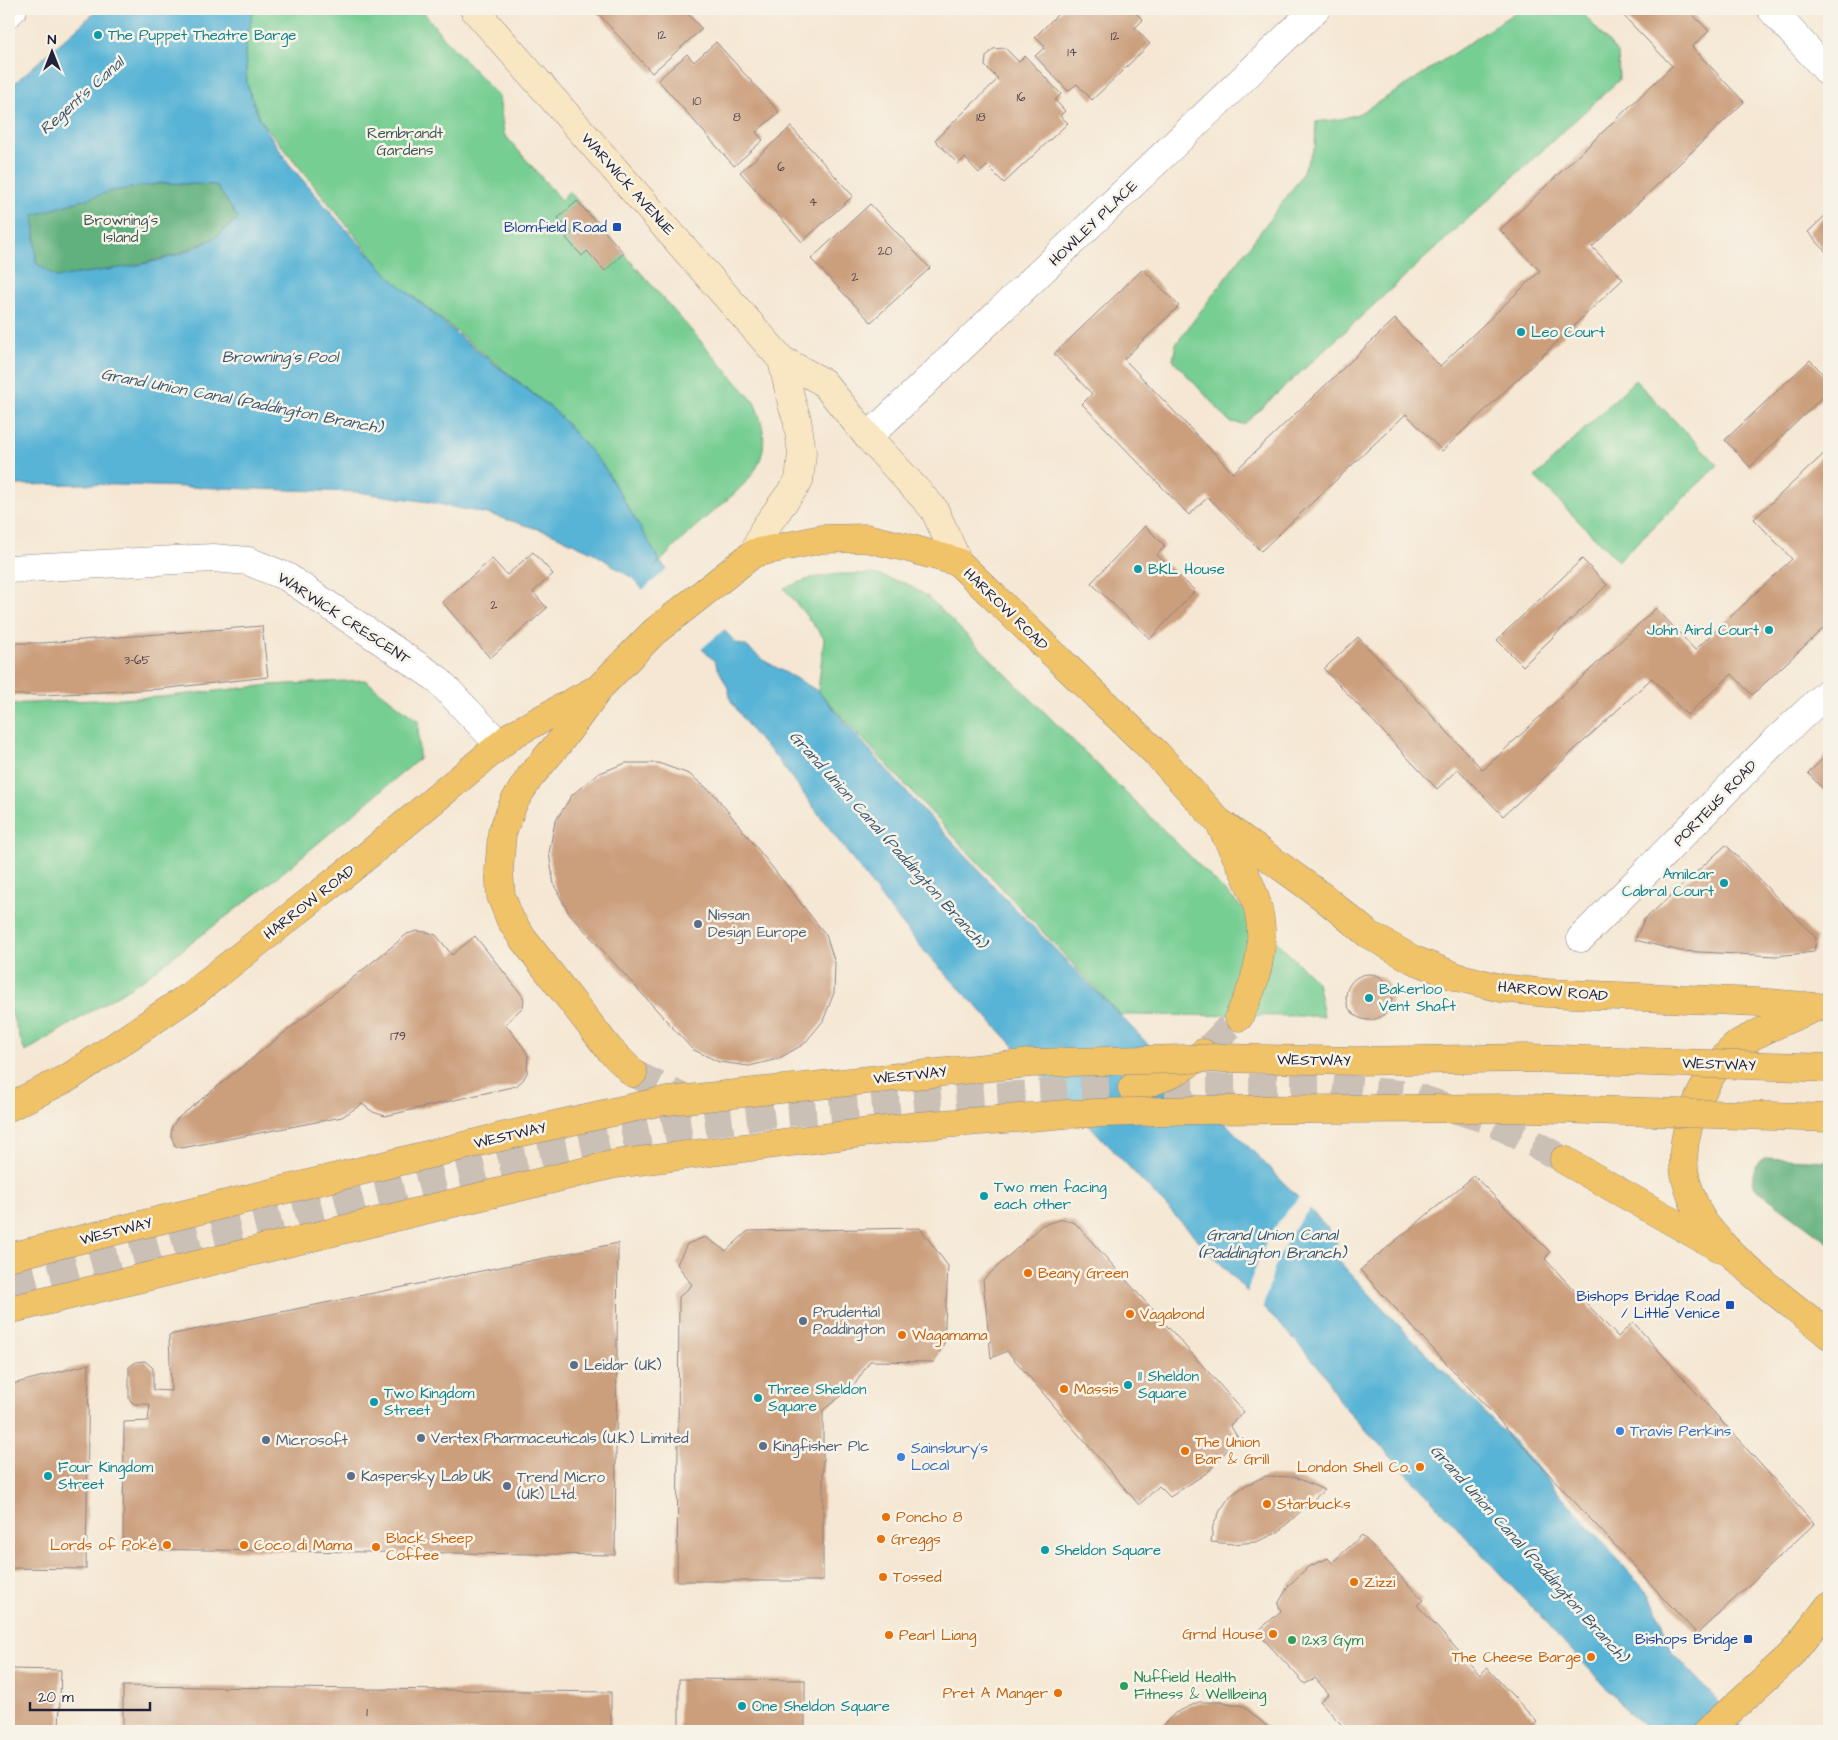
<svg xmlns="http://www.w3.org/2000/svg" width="1838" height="1740" viewBox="0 0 1838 1740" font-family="'Architects Daughter',sans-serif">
<rect width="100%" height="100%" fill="#f7f3e8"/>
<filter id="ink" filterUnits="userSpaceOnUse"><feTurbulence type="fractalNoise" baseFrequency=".02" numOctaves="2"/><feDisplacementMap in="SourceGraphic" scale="10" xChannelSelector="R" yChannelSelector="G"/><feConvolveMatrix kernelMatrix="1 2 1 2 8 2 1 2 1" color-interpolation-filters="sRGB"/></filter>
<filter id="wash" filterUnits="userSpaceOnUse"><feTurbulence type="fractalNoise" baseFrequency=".0096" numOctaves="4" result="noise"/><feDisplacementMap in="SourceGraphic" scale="20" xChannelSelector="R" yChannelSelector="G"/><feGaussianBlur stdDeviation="1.12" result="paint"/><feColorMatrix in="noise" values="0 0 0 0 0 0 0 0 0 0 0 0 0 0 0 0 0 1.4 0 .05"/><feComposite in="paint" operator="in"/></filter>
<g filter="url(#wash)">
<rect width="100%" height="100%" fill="#f5e7d3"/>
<g fill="#77ce93" stroke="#4c7867">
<path d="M253,9H421L443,37L499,97L504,134L561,200L569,191L754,402C781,462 747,483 704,519C688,533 674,547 660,562L604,467L556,412L389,277L259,118L247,84L245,51Z"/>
<polygon points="1520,9 1579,9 1618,53 1619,80 1244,424 1230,422 1173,360 1176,344 1297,183 1315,147 1316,122 1340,119 1358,114 1397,91"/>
<polygon points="1635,380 1718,465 1618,561 1535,477"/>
<polygon points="838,574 874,574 907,584 928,597 1317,982 1324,1016 1120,1015 818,691 824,638 784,588 812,578"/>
<polygon points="365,680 418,721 419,759 264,888 142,980 25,1052 9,1007 9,704 160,697 271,685"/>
</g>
<g fill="#61b17d" stroke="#426a5c">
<polygon points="164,183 216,185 238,218 215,238 175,255 128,267 56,277 36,263 34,215 112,191"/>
<path d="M1765,1158L1829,1161V1243L1757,1190C1749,1178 1753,1166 1765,1158Z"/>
</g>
<path fill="#58b4d6" stroke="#3d6b88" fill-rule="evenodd" d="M99,9H253L245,51L247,84L259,118L289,164L331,213L390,277L464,340L556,412L604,467L660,561L654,567L660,562L736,643L746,646L763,660L818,691L900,785L1001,894L1327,1227L1330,1235L1337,1240L1333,1255L1406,1333L1518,1446L1649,1595L1656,1608L1672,1652L1746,1731H1647L1338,1400L1325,1374L1287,1331L1257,1302L926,953L886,904L773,753L756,737L731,701L728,688L715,662L632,578L594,553L551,533L492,515L429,502L357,492L85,484L9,485V88ZM164,183L216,185L238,218C230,225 223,233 214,238C168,266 108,269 56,277L36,263L34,215L112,191Z"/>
<g fill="#f5e7d3">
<polygon points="669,568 726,628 700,650 641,591"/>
<polygon points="1300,1196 1311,1207 1296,1226 1277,1259 1262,1310 1247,1295 1250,1282 1267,1240 1279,1221"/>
</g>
<g id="blocks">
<g fill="#cb9e7b">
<polygon points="594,9 683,9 702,29 652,73"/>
<polygon points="1063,9 1132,9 1143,20 1135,28 1150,44 1092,100 1077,84 1068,91 1035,56 1045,47 1035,37"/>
<polygon points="1617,9 1687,9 1709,31 1692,47 1744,102 1592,247 1623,279 1442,451 1406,414 1261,551 1208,497 1189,515 1082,404 1092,394 1054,354 1143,269 1179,306 1124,359 1233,473 1395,319 1440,366 1540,271 1500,230 1672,66"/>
<polygon points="716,42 779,112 756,132 763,140 734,166 658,80 687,54 694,62"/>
<polygon points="1005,48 1019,62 1025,56 1061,94 1055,100 1065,111 1060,116 1068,123 1004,183 987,166 979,173 965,158 958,164 935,140 998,79 985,66 986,57 993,49"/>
<polygon points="791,127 853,196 802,242 740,172"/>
<polygon points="577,201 624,253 605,271 587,251 582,256 566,238 572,233 558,218"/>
<polygon points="870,204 930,268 871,322 811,259"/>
<polygon points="1829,212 1829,255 1808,232"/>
<polygon points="1810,360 1829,380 1829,391 1750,467 1725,440"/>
<polygon points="1829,449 1829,584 1825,588 1829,593 1829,623 1752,695 1732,674 1687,715 1652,678 1503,816 1458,769 1437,789 1324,669 1358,637 1483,770 1656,608 1695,650 1792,559 1754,519"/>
<polygon points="1145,526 1165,546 1157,555 1195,591 1150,639 1091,583"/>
<polygon points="533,552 553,574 533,592 547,608 490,658 442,602 492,559 507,575"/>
<polygon points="1582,559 1607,585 1523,666 1497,640"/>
<polygon points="262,626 268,677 160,689 44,695 9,695 9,643 43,643"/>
<polygon points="1829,753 1829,796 1808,773"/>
<polygon points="626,763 658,763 689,774 714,794 826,935 835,963 834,993 823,1021 804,1044 778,1059 749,1066 719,1062 692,1049 569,913 554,885 549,853 555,822 572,795 597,774"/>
<polygon points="1726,845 1816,938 1814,952 1776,956 1680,951 1635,940 1644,920"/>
<polygon points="417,931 427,932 436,935 452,955 475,936 522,995 524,999 523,1007 505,1024 524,1048 528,1055 527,1073 523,1080 516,1086 385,1116 373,1112 362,1104 342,1117 182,1148 175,1146 171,1136 172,1126 178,1118 400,940 407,934"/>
<circle cx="1369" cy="997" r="23"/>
<polygon points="1474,1176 1550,1252 1545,1259 1618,1337 1633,1322 1814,1524 1697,1634 1360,1270"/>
<polygon points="1063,1219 1075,1223 1244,1412 1230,1425 1238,1438 1208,1472 1170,1497 1159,1486 1139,1505 1007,1351 991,1358 983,1280 1042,1225"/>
<polygon points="920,1228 948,1266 944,1343 934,1362 870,1361 853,1387 823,1410 823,1581 677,1581 679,1297 692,1285 677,1264 687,1244 705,1237 726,1251 748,1231"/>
<polygon points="618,1243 615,1555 123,1549 124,1422 148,1421 150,1404 134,1404 129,1399 129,1367 136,1362 145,1361 153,1368 153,1390 171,1391 169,1335"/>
<polygon points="89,1364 86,1569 9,1568 9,1385"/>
<polygon points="1266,1476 1295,1477 1324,1490 1277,1533 1256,1542 1233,1544 1211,1542 1213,1526 1220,1511 1230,1496 1246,1485"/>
<polygon points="1362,1535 1423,1600 1417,1605 1480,1675 1487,1668 1537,1722 1527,1731 1347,1731 1320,1701 1329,1694 1315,1678 1305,1684 1257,1632 1281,1611 1278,1604 1289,1585 1308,1567 1328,1558 1332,1563"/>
<polygon points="9,1669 61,1670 59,1731 9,1731"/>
<polygon points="679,1679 805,1680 805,1731 679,1731"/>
<polygon points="123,1686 611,1692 611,1731 123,1731"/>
<polygon points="1199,1702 1221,1702 1243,1706 1269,1728 1269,1731 1157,1731 1175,1713"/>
</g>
</g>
</g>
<g filter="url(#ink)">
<use href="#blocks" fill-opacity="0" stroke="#8c8487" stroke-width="1"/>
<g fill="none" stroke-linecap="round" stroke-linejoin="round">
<g stroke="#cbc0b5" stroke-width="28" stroke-dasharray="28 14" stroke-linecap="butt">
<polyline points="1210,1047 1239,1017"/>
<polyline points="633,1073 696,1104"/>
<polyline points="9,1283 516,1160 666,1129 782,1113 964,1098 1132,1088 1328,1087 1410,1095 1491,1121 1564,1160"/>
</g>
<defs>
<g id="street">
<polyline points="1771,9 1829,73"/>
<polyline points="9,13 13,9"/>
<polyline points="868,437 1316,9"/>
<polyline points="9,569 213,558 248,561 287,577 436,678 500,745"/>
<polyline points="1581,938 1771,745 1829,691"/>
</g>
<g id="secondary">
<polyline points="474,9 782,360 823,382 868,437 934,509 958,562"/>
<polyline points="754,553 764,529 799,481 802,453 797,419 792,404 782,360"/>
</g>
<g id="primary">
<path d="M1220,824C1247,880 1274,913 1255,977C1252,991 1244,1004 1239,1017"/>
<path d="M1812,1009C1792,1017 1772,1026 1753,1036C1748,1039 1741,1041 1737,1045C1707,1070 1680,1128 1684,1167C1685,1182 1696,1212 1705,1224C1739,1268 1787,1300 1829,1335"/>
<polyline points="633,1073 609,1049 523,939 510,919 501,896 499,871 502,833 514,802 530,777 558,744 601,686 654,632 754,553 822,539 866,538 905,547 958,562 1157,754 1218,821 1323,897 1368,934 1412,959 1457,977 1501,988 1547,993 1757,1002 1829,1008"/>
<path d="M1132,1088C1159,1080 1182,1071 1203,1053"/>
<polyline points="9,1107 71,1076 191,995 351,869 512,735 593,691"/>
<polyline points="1564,1160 1719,1248"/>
<polyline points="1708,1731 1791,1655 1829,1606"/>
</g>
<g id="highway">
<polyline points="9,1257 496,1138"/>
<polyline points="9,1310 491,1194"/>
</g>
</defs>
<use href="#street" stroke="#8c8487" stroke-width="29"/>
<use href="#secondary" stroke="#8c8487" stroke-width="29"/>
<use href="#primary" stroke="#8c8487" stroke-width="29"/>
<use href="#highway" stroke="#8c8487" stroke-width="29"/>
<use href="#street" stroke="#fff" stroke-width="28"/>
<use href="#secondary" stroke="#f9e7c3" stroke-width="28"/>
<use href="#primary" stroke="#f0c369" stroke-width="28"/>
<use href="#highway" stroke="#f0c369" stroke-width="28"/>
<defs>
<g id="highway-bridge">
<polyline points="496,1138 658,1102 1031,1063 1221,1058 1357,1061 1529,1058 1829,1068"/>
<polyline points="491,1194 615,1164 918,1126 1067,1114 1196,1110 1528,1108 1829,1118"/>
</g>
</defs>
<use href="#highway-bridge" stroke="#8c8487" stroke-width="29" stroke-linecap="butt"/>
<use href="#highway-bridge" stroke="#f0c369" stroke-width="28"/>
</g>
</g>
<g fill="#0f9aa8" stroke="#f7f3e8" stroke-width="2">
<circle cx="98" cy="35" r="5"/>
<circle cx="1521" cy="332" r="5"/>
<circle cx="1138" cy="569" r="5"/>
<circle cx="1769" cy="630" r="5"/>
<circle cx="1724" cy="883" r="5"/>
<circle cx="1369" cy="998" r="5"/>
<circle cx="984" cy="1196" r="5"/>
<circle cx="1128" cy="1385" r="5"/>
<circle cx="758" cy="1398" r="5"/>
<circle cx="374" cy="1402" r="5"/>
<circle cx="48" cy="1476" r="5"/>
<circle cx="1045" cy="1550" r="5"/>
<circle cx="742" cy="1706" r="5"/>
</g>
<g fill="#1a4fb4" stroke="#f7f3e8" stroke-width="2">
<rect x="612" y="222" width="10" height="10" rx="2.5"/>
<rect x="1725" y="1300" width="10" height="10" rx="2.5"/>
<rect x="1743" y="1634" width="10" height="10" rx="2.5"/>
</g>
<g fill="#5c6f8a" stroke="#f7f3e8" stroke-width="2">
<circle cx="698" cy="924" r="5"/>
<circle cx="803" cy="1321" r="5"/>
<circle cx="574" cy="1365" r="5"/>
<circle cx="421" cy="1438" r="5"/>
<circle cx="266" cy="1440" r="5"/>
<circle cx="763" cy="1446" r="5"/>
<circle cx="351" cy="1476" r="5"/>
<circle cx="507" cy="1486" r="5"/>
</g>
<g fill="#e8710a" stroke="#f7f3e8" stroke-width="2">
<circle cx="1028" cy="1273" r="5"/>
<circle cx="1130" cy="1314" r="5"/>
<circle cx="902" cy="1335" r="5"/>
<circle cx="1064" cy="1389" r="5"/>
<circle cx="1185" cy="1451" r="5"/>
<circle cx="1420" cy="1467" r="5"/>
<circle cx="1267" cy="1504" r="5"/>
<circle cx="886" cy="1517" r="5"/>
<circle cx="881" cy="1539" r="5"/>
<circle cx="167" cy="1545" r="5"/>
<circle cx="244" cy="1545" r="5"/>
<circle cx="376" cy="1547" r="5"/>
<circle cx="883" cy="1577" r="5"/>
<circle cx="1354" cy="1582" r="5"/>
<circle cx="1273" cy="1634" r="5"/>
<circle cx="889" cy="1635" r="5"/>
<circle cx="1591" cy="1657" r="5"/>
<circle cx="1058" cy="1693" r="5"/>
</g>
<g fill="#3f7fe0" stroke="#f7f3e8" stroke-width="2">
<circle cx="1620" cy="1431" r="5"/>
<circle cx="901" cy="1457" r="5"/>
</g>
<g fill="#2e9e5b" stroke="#f7f3e8" stroke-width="2">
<circle cx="1292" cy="1640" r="5"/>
<circle cx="1124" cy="1686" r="5"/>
</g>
<g text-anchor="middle" stroke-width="5" stroke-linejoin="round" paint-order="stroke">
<g font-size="12" fill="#4c414b">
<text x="662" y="39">12</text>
<text x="1115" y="40">12</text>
<text x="1072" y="56">14</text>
<text x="1021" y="101">16</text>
<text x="697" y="105">10</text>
<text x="737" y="121">8</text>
<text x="981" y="121">18</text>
<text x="781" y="171">6</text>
<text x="813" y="206">4</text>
<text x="885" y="255">20</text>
<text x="855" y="281">2</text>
<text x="494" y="609">2</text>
<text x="137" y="664">3-65</text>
<text x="398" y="1040">179</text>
<text x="367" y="1716">1</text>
</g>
<g font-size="15" fill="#0d838f" stroke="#f7f3e8" text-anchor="start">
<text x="108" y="40">The Puppet Theatre Barge</text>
<text x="1531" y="337">Leo Court</text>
<text x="1148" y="574">BKL House</text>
<text x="1759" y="635" text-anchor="end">John Aird Court</text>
<text x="1714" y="879" text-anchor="end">Amilcar<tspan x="1714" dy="17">Cabral Court</tspan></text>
<text x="1379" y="994">Bakerloo<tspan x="1379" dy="17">Vent Shaft</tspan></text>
<text x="994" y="1192">Two men facing<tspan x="994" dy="17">each other</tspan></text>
<text x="1138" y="1381">11 Sheldon<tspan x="1138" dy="17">Square</tspan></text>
<text x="768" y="1394">Three Sheldon<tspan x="768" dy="17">Square</tspan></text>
<text x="384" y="1398">Two Kingdom<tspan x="384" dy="17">Street</tspan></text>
<text x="58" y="1472">Four Kingdom<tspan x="58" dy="17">Street</tspan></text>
<text x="1055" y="1555">Sheldon Square</text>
<text x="752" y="1711">One Sheldon Square</text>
</g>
<g font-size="15" fill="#3c5655" stroke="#f7f3e8">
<text x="405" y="138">Rembrandt<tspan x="405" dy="17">Gardens</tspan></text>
<text x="121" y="225">Browning's<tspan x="121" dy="17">Island</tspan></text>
</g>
<g font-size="15" fill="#22223b" stroke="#f7f3e8">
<text transform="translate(628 184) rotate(48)" y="5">WARWICK AVENUE</text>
<text transform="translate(1093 223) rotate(-44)" y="5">HOWLEY PLACE</text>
<text transform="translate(1006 609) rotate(44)" y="5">HARROW ROAD</text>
<text transform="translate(344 618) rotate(33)" y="5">WARWICK CRESCENT</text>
<text transform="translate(1715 803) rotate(-46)" y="5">PORTEUS ROAD</text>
<text transform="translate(309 902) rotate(-38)" y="5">HARROW ROAD</text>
<text transform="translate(1553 991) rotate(5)" y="5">HARROW ROAD</text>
<text transform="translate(1314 1060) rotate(1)" y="5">WESTWAY</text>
<text transform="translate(1719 1064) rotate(2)" y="5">WESTWAY</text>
<text transform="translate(910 1075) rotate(-6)" y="5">WESTWAY</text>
<text transform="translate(510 1135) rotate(-13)" y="5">WESTWAY</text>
<text transform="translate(116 1231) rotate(-14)" y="5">WESTWAY</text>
</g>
<g font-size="15" fill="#164399" stroke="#f7f3e8" text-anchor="end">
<text x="607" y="232">Blomfield Road</text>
<text x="1720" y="1301">Bishops Bridge Road<tspan x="1720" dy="17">/ Little Venice</tspan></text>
<text x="1738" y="1644">Bishops Bridge</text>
</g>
<g font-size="15" fill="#4e5e75" stroke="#f7f3e8" text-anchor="start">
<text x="708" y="920">Nissan<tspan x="708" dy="17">Design Europe</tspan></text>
<text x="813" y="1317">Prudential<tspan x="813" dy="17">Paddington</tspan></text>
<text x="584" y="1370">Leidar (UK)</text>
<text x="431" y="1443">Vertex Pharmaceuticals (U.K.) Limited</text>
<text x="276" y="1445">Microsoft</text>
<text x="773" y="1451">Kingfisher Plc</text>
<text x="361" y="1481">Kaspersky Lab UK</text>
<text x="517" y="1482">Trend Micro<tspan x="517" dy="17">(UK) Ltd.</tspan></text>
</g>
<g font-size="15" fill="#c56008" stroke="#f7f3e8" text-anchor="start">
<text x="1038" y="1278">Beany Green</text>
<text x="1140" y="1319">Vagabond</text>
<text x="912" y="1340">Wagamama</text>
<text x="1074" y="1394">Massis</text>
<text x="1195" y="1447">The Union<tspan x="1195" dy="17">Bar &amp; Grill</tspan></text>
<text x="1410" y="1472" text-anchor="end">London Shell Co.</text>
<text x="1277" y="1509">Starbucks</text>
<text x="896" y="1522">Poncho 8</text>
<text x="386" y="1543">Black Sheep<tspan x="386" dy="17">Coffee</tspan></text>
<text x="891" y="1544">Greggs</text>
<text x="157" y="1550" text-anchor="end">Lords of Poké</text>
<text x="254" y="1550">Coco di Mama</text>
<text x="893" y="1582">Tossed</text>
<text x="1364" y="1587">Zizzi</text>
<text x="1263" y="1639" text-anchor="end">Grnd House</text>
<text x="899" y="1640">Pearl Liang</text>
<text x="1581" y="1662" text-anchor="end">The Cheese Barge</text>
<text x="1048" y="1698" text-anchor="end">Pret A Manger</text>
</g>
<g font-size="15" fill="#366cbe" stroke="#f7f3e8" text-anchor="start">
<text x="1630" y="1436">Travis Perkins</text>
<text x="911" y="1453">Sainsbury's<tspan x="911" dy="17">Local</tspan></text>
</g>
<g font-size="15" fill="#27864d" stroke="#f7f3e8" text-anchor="start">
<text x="1302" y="1645">12x3 Gym</text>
<text x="1134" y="1682">Nuffield Health<tspan x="1134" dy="17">Fitness &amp; Wellbeing</tspan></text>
</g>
<g font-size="16" font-style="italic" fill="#355571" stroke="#f7f3e8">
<text transform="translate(81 95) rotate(-42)" y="6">Regent's Canal</text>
<text x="280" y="362">Browning's Pool</text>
<text transform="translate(242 400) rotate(11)" y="6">Grand Union Canal (Paddington Branch)</text>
<text transform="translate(889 839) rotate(48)" y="6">Grand Union Canal (Paddington Branch)</text>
<text x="1272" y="1240">Grand Union Canal<tspan x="1272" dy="18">(Paddington Branch)</tspan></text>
<text transform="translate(1530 1553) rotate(48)" y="6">Grand Union Canal (Paddington Branch)</text>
</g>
</g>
<rect width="1838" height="1740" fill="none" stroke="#f7f3e8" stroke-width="30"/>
<g transform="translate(52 52)" stroke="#f7f3e8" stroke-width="4" paint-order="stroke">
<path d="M0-4L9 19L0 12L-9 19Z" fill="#22223b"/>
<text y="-8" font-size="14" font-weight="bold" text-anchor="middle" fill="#22223b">N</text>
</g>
<path d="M30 1702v8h120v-8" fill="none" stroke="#22223b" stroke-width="2.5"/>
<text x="38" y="1702" font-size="15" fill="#22223b" stroke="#f7f3e8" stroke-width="4" paint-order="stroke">20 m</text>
</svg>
